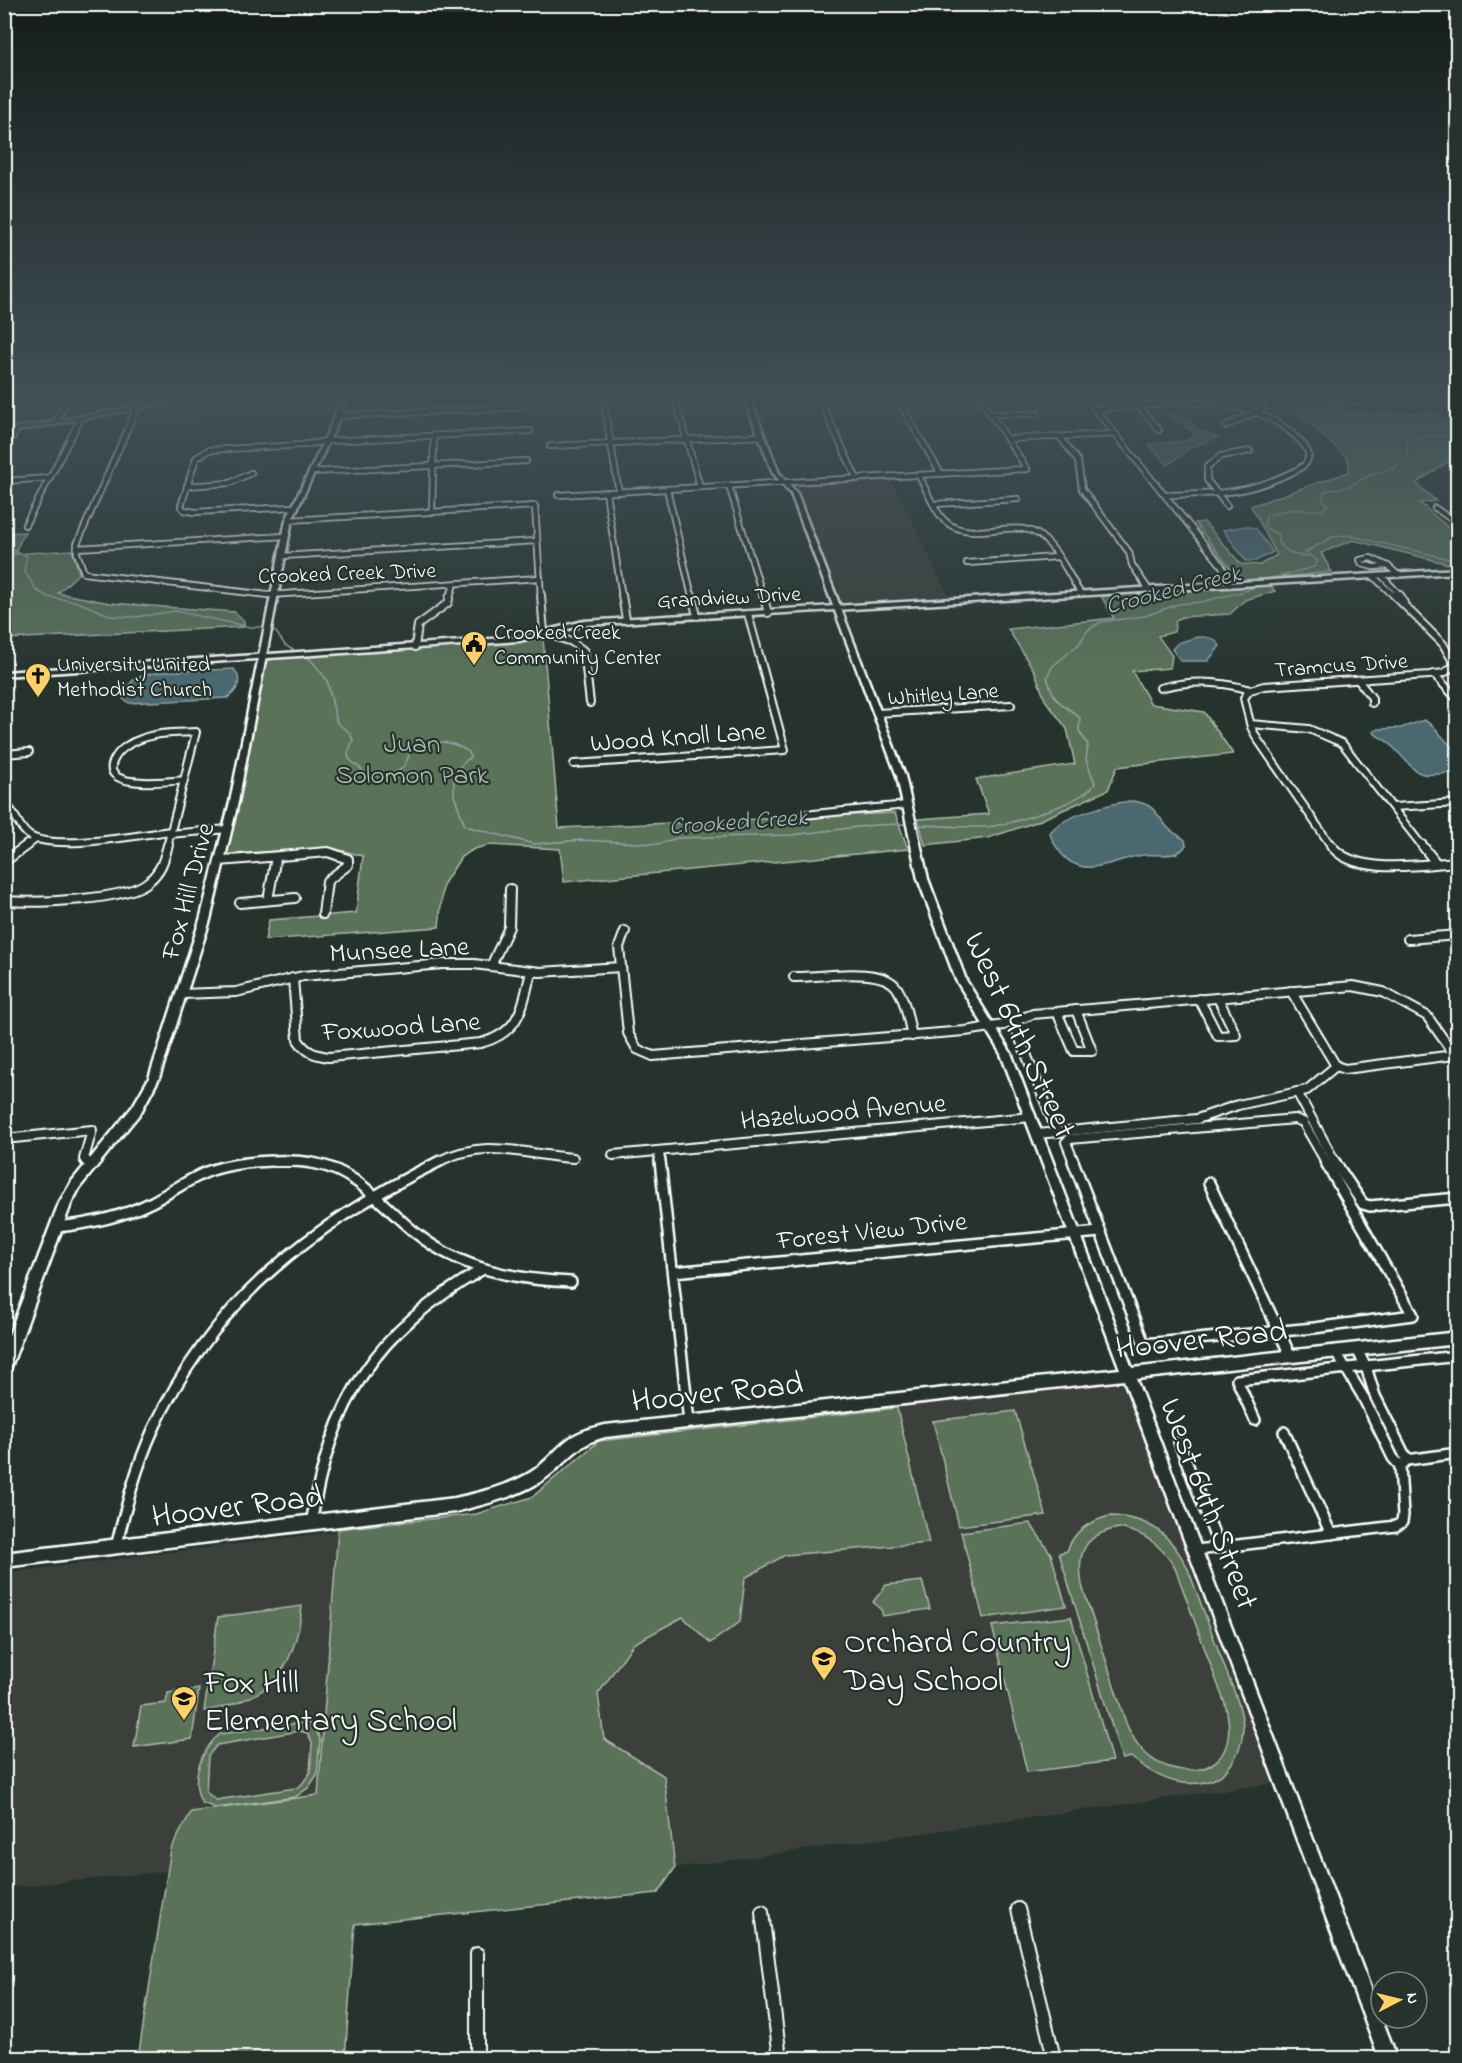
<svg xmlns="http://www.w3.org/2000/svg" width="1462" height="2063" viewBox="0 0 1462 2063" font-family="'Indie Flower',sans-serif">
<rect width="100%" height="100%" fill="#26332d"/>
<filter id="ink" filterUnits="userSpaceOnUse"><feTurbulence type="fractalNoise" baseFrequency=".0167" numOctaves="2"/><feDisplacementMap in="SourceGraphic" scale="12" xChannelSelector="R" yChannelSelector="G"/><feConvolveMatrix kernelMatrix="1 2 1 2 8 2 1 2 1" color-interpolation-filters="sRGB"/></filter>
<g filter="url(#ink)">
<g fill="#3a403a">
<polygon points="203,398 204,405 197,425 132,428 140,409"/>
<polygon points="891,479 950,599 840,606 797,493 790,485"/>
<polygon points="1124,1381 1274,1783 675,1868 354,1908 342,2058 138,2058 167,1871 5,1888 4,1573 476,1514 532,1497 599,1441"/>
</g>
<g fill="#5a7358" stroke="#acb9ac" stroke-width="1.5" fill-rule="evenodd">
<polygon points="1283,398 1330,398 1349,414 1434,413 1457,431 1457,456 1416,483 1436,501 1420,503 1457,535 1457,566 1353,540 1321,553 1332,572 1240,581 1195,523 1204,522 1241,564 1260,565 1277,555 1251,506 1349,472 1348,459"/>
<polygon points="25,532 14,554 72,550 79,573 58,593 110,603 235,612 244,621 244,627 5,639 5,533"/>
<polygon points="1270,585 1275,591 1245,600 1230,614 1182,617 1176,620 1174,632 1158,636 1172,656 1170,668 1132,671 1151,704 1204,712 1233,754 1117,767 1108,790 1036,822 988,838 925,845 918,819 989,814 976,779 1075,764 1067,729 1045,700 1035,672 1008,629 1114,618 1101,596"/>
<polygon points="543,638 559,828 895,813 908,849 564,882 560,849 490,845 474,849 461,857 443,885 439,927 265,940 269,920 356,913 363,856 332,848 226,854 266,662 270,658"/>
<polygon points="897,1408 929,1543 785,1555 745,1578 740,1622 710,1643 683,1617 633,1644 598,1694 604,1739 664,1776 675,1868 658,1893 355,1924 345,2058 138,2058 171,1849 191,1812 318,1795 338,1529 476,1514 532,1497 599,1441"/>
<polygon points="1015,1411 1046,1515 959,1526 933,1421"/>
<path d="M1109,1516C1149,1517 1170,1533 1188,1569C1200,1602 1213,1635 1225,1668C1232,1687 1243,1709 1243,1729C1242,1751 1229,1777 1206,1782C1177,1788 1154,1776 1131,1757L1122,1759L1059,1553L1067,1551C1074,1530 1089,1522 1109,1516ZM1119,1528C1146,1533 1161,1545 1175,1568L1225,1704C1228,1715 1230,1725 1228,1737C1223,1779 1171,1777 1146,1754C1137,1745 1131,1735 1126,1723L1082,1585C1076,1552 1085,1534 1119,1528Z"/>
<polygon points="1030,1523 1051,1554 1066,1606 983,1618 961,1532"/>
<polygon points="922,1581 930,1609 882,1616 882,1611 873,1602 886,1585"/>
<path d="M302,1606C295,1673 269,1700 204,1711L218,1617Z"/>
<polygon points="1071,1617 1112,1761 1027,1772 992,1626"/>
<polygon points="199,1689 192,1739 134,1747 141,1706 166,1703 168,1693"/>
<path d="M300,1723H309L315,1728L320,1739L317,1775L308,1788L295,1797L216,1808L202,1803C189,1781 201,1749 220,1734ZM300,1731L307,1733L312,1743L310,1773L302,1784L296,1788L216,1800L206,1792L208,1756L217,1745Z"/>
</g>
<g fill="#4a6770" stroke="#92a4a9" stroke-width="1.5">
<polygon points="1173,413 1185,417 1201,432 1218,437 1191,447 1168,465 1149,444 1185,441 1194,437 1194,432 1168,415"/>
<polygon points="1246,526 1256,529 1273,552 1256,561 1246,561 1223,530"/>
<path d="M1197,637C1208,637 1214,637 1220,646L1208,661H1181L1172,649L1178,643Z"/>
<path d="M234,669C243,680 238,691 227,698L129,703L123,699C126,689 129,681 139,677C161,668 209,671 234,669Z"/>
<path d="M1424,720L1432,725L1457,753V772C1412,778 1422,776 1392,746C1387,740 1379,738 1373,732L1378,729L1401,728Z"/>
<path d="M1133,801C1156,804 1155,814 1169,829C1174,833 1180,836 1185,840L1186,845C1177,860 1158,853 1143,855C1116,858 1084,882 1061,853C1056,847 1052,841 1050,833C1059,817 1114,802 1133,801Z"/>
</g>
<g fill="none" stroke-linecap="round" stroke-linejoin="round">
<g stroke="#92a4a9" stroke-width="1.5">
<polyline points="4,547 27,556 24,570 36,590 48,597 77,602 112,616 136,617 175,611 250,627 264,627 276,632 285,645 298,653"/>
<path d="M1308,556C1295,557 1286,552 1278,542L1279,535L1266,528L1264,524L1267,516L1288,510H1322L1328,505L1322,499L1325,491L1347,487L1375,473L1393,469L1408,455L1407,443L1429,436H1458"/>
<polyline points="1266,580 1314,567 1318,561 1305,552 1333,537 1347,535 1458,561"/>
<path d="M303,655L311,660L327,680L337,723L350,733L353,740L348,753L349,759L369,776C391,775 406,775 410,750C430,739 450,739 469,752L470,757L454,772V795L465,826L534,844L581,840L658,844L677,838L791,835L875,825L909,824"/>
<path d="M915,825C941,825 969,829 994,826C1013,824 1088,800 1095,783L1086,760L1088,745L1079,731L1080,718C1060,700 1056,707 1047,677L1052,667L1079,644L1088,630L1101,622L1145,616L1178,604L1201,602L1245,591L1259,585"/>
</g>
<defs>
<g id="minor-far4">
<polyline points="141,398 77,544 77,553 84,573 268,595 540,578"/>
<polyline points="603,398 619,492"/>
<polyline points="675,398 700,487"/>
<polyline points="819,398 857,479"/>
<polyline points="897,398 941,474"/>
<polyline points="980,398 1027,469"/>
<polyline points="1086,398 1222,566 1230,585"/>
<polyline points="1132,398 1159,430"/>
<polyline points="1357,398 1376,404 1404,398"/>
<polyline points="1338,402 1361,401"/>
<path d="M1095,409C1145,406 1196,396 1245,409C1267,415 1288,427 1303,444C1317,461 1301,469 1286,475C1242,495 1214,494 1166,495"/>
<polyline points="990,414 1037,414"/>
<polyline points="337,416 522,407"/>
<polyline points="55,423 69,398"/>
<polyline points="1226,426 1261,410 1263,405 1256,398"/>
<polyline points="1060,437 1078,461 1082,489 1129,552 1132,565 1149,590"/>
<polyline points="1007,439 1115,434"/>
<polyline points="550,446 762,436"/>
<polyline points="4,452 17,429"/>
<polyline points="312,472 526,461"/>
<path d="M919,476C927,490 933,509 944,520C971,547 1019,512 1045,540C1060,554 1070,577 1081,594"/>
<polyline points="4,481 50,478"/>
<polyline points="187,486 230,483 251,473"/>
<polyline points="729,486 763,597"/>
<polyline points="667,489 692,597"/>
<polyline points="606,492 622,597"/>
<polyline points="558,495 1027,469"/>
<polyline points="935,504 1018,499"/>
<polyline points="1227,506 1207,480 1207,467 1221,456 1250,451"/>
<polyline points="294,507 195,512 184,510 181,506 196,458 209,450 302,445 327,441 530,431"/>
<polyline points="1435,508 1458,524"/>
<polyline points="432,512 434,435"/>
<polyline points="289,520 535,506 541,597"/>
<polyline points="25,525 81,418"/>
<polyline points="77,548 285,536"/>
<polyline points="282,556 537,541"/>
<polygon points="1371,558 1388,566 1373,567 1362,564 1360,560"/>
<polyline points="967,563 1057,557"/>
<polyline points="1388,566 1398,575"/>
<polyline points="1382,576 1402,597"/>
<polyline points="1374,577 1395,597"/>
<polyline points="450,597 454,584"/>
</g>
<g id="minor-far3">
<polyline points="541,595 544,633 572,642 584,651 590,703"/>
<polyline points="622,595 626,620"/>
<polyline points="692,595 697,616"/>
<polyline points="763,595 768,613"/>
<polyline points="1400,595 1404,603"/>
<polyline points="415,647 418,625 448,603 450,595"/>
<polyline points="1434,674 1458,700"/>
<polyline points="1358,680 1372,698 1372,703"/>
<path d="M1160,688C1190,680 1220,681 1250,690"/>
<polyline points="1250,690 1264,686 1429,675 1444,673 1455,665 1443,644 1394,595"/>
<polyline points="1250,690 1244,698 1251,727 1258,740 1332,847"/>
<polyline points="877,713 1011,705"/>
<polyline points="1251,724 1309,729 1342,743 1423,847"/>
<path d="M196,732L184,780C171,781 95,791 115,758C120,749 131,742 141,739C158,732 178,733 196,732Z"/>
<polyline points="4,754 29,752"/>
<polyline points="574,764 785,750 748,614"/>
<path d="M4,803C16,811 18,829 30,836C56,851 139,835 170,831"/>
<polyline points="1394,807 1458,803"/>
<polyline points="803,815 907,805"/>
<polyline points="169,834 228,829"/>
<polyline points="25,847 36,839"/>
<polyline points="167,847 184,780"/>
</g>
<g id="minor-far2">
<path d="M1331,845C1353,877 1424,864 1458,862"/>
<polyline points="1422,845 1436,863"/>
<polyline points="219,861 328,852 348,859 348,865 327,881 323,914"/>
<polyline points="4,862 27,845"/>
<polyline points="268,900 276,857"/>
<path d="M4,901C34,903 128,901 149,881C161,871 164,860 168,845"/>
<polyline points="240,903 295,898"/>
<polyline points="625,931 619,947 628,1033 637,1049 653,1056 965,1031 1004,1025 1033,1014 1353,986 1383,992 1427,1016 1458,1060"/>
<polyline points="1408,939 1458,935"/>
<polyline points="491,966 509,927 510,889"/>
<path d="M794,977C818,978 882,965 897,988C906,1002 908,1020 912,1036"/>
<path d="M293,978L298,1040C307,1053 315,1055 329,1057L481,1043C521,1032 522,1007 531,972"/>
<polyline points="1291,991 1336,1066"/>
<polyline points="181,994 236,992 303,976 443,964 474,964 540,972 621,967"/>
<polyline points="1199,999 1218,1036 1236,1035 1218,998"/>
<polyline points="1057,1012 1074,1051 1092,1051 1076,1010"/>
<polyline points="1013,1021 1057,1132"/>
<polyline points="1336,1066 1345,1069 1454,1055"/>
<polyline points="1297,1092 1335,1162"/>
<polyline points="1037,1134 1197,1119 1238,1105 1307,1090 1336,1066"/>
<polyline points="4,1139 92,1130 84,1159 88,1162"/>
<polyline points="659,1151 660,1162"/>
<polyline points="613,1155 1031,1117"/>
<polyline points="275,1162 293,1162"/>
<path d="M437,1162C487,1137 522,1155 573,1158"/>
<polyline points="1074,1162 1066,1142 1070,1139 1295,1119 1303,1122 1326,1162"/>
</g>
<g id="minor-far1">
<polyline points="86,1161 91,1165"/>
<polyline points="660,1161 689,1422"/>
<polyline points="1073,1161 1144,1344 1314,1328 1413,1315 1325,1161"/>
<polyline points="1334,1161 1363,1204 1370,1206 1458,1198"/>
<polyline points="1209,1183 1291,1357"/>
<path d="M56,1227C90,1224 122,1217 152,1202C171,1192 189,1179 209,1171C237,1161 288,1158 317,1164C359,1172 385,1209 417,1234C461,1269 516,1280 571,1282"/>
<polyline points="673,1272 1100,1232"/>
<polyline points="1357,1349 1367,1370 1375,1396 1407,1460"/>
<polyline points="1336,1352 1362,1395 1393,1458 1400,1466"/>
<polyline points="1255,1420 1237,1380 1458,1356"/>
<polyline points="1284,1432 1331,1534"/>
<polyline points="1179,1442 1219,1547"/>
<path d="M311,1524C331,1400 374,1332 483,1269"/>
<path d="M116,1547C126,1507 136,1467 153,1430C213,1300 314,1223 440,1161"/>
<polyline points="1197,1550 1396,1526 1402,1522 1403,1515 1400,1466 1407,1460 1458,1453"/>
</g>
<g id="minor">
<polyline points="1018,1909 1054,2058"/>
<polyline points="762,1912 780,2058"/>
<polyline points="477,1954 477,2058"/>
</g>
<g id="tertiary">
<polygon points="339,398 345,398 342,413 292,520 238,802 210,920 159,1078 141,1112 80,1187 71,1204 11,1367 9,1371 4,1373 4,1348 59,1203 72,1181 133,1106 149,1078 200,920 230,802 286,520 324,441 336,413"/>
<path d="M744,398H750L779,473L797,494L905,776L928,879L966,980L1011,1053L1132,1368L1458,1332V1344L1136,1379L1397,2058H1379L1124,1380L605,1437C573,1445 566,1466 540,1482C514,1498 484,1504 455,1512L4,1567V1553L455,1498C481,1492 508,1486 531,1472C546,1463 556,1448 570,1438C580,1431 593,1428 605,1425L1120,1369L1001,1054L956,980L918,879L897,776L791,494L773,473Z"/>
</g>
<polygon id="secondary" points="1458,569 1458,573 584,625 519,641 4,676 4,672 519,637 584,621"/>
<polygon id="primary" points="181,398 196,398 4,434 4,430"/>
</defs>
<use href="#minor-far4" stroke="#fff" stroke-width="8"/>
<use href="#minor-far3" stroke="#fff" stroke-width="10"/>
<use href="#minor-far2" stroke="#fff" stroke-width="12"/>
<use href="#minor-far1" stroke="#fff" stroke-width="14"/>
<use href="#minor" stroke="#fff" stroke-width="16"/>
<use href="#tertiary" stroke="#fff" stroke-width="5"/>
<use href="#secondary" stroke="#fff" stroke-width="5"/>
<use href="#primary" stroke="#fff" stroke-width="4"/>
<use href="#minor-far4" stroke="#26332d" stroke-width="4.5"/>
<use href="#minor-far3" stroke="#26332d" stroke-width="6"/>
<use href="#minor-far2" stroke="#26332d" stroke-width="8"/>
<use href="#minor-far1" stroke="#26332d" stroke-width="9"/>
<use href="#minor" stroke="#26332d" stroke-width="12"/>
<use href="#tertiary" fill="#26332d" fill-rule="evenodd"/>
<use href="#secondary" fill="#26332d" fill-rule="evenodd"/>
<use href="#primary" fill="#706f59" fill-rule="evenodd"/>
</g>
</g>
<linearGradient id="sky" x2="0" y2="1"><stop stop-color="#151c19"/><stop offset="0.58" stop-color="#415057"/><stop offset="1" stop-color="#415057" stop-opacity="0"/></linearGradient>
<rect width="1462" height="687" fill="url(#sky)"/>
<defs>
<symbol id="civic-pin" viewBox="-11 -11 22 30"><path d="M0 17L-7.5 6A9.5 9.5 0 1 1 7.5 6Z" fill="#ffd166" stroke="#26332d"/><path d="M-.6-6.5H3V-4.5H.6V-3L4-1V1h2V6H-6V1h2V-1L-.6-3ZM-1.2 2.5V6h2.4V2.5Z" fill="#111"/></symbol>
<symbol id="church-pin" viewBox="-11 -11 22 30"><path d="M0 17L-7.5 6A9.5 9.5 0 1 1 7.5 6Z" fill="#ffd166" stroke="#26332d"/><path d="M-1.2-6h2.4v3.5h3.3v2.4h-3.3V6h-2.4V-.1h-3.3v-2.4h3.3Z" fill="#111"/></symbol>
<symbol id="school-pin" viewBox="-11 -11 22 30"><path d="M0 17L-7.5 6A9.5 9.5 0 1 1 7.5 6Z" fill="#ffd166" stroke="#26332d"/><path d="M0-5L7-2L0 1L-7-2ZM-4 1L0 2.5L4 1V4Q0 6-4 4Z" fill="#111"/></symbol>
</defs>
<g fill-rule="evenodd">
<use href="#civic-pin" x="459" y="629" width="30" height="40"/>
<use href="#church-pin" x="23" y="661" width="30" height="40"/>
<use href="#school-pin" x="809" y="1644" width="30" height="40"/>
<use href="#school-pin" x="169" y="1684" width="30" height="40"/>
</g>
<g text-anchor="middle" stroke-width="4.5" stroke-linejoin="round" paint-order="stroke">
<g font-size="22" fill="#fff" stroke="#26332d">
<text transform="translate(347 572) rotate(-2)" y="8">Crooked Creek Drive</text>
<text transform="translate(729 596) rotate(-3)" y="8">Grandview Drive</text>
<text transform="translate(1341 664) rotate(-4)" y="8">Tramcus Drive</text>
<text transform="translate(943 693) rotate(-4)" y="8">Whitley Lane</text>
</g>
<g font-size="22" fill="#fff" stroke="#26332d" text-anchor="start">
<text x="494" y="639">Crooked Creek<tspan x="494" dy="25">Community Center</tspan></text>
<text x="57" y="671">University United<tspan x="57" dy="25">Methodist Church</tspan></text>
</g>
<g font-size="24" font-style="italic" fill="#aebbbf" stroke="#26332d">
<text transform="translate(1173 589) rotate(-14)" y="8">Crooked Creek</text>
<text transform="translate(738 821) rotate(-4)" y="8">Crooked Creek</text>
</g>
<g font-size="27" fill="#fff" stroke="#26332d">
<text transform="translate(678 736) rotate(-4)" y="9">Wood Knoll Lane</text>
<text transform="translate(187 891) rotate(-75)" y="9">Fox Hill Drive</text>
<text transform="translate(399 949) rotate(-3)" y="9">Munsee Lane</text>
<text transform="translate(401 1026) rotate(-4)" y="9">Foxwood Lane</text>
<text transform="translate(843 1111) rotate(-5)" y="9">Hazelwood Avenue</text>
<text transform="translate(872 1230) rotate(-6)" y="9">Forest View Drive</text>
</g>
<g font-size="27" fill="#b5c0b4" stroke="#26332d">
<text x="412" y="752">Juan<tspan x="412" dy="31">Solomon Park</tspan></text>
</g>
<g font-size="33" fill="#fff" stroke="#26332d">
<text transform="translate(1022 1034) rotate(65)" y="12">West 64th Street</text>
<text transform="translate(1201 1337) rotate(-6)" y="12">Hoover Road</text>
<text transform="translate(717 1390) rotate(-6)" y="12">Hoover Road</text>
<text transform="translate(1211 1503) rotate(69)" y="12">West 64th Street</text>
<text transform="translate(237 1504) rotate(-7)" y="12">Hoover Road</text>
</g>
<g font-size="33" fill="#fff" stroke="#26332d" text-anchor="start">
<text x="844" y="1652">Orchard Country<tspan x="844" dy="38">Day School</tspan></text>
<text x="204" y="1692">Fox Hill<tspan x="204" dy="38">Elementary School</tspan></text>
</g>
</g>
<rect width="1462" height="2063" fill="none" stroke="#26332d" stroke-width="24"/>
<rect x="12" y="12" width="1438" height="2039" fill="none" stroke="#fff" stroke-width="2" filter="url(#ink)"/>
<g transform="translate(1399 2000) rotate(83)"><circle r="28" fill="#26332d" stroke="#7d8581" stroke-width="1.5"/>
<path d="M0-4.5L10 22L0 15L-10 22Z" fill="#ffd166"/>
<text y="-9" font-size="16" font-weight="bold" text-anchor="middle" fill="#ffffff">N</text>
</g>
</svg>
